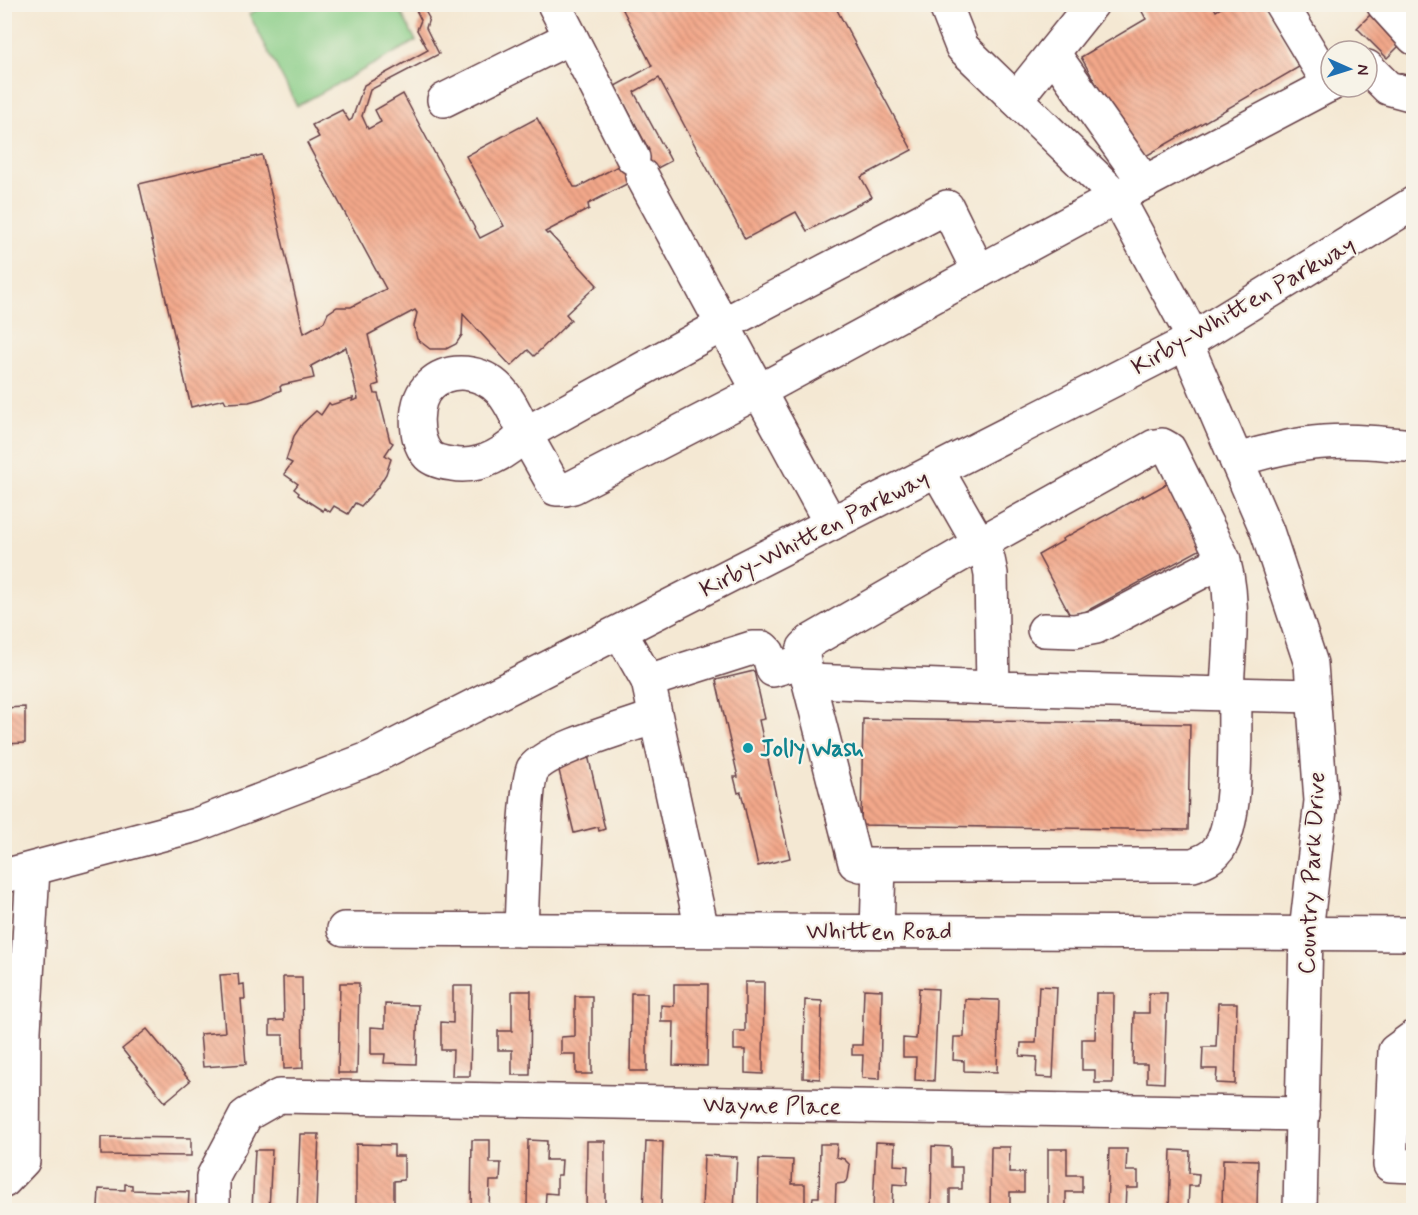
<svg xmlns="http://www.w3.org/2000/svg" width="1418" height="1215" viewBox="0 0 1418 1215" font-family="Mynerve,sans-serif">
<defs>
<pattern id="building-back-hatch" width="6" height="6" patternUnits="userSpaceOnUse" patternTransform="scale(1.5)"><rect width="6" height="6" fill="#f3a88a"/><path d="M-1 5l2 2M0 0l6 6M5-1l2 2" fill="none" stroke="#c78871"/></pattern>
</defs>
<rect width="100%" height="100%" fill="#f7f3e8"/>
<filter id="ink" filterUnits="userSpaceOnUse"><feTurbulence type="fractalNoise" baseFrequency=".0167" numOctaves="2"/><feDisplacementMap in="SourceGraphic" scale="12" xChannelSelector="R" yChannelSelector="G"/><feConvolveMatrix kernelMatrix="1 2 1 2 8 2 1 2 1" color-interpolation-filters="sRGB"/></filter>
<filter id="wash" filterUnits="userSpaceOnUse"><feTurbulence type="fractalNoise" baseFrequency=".008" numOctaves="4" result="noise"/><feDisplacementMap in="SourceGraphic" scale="24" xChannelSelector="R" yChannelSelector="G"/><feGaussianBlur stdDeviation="1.35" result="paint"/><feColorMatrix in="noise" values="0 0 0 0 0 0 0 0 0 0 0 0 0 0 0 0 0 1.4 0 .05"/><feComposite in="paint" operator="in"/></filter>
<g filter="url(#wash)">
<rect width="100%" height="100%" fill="#f4e8d3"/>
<polygon fill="#8ace88" stroke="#6a765a" stroke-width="1.5" points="266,5 397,5 416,41 297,106 249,14"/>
<g id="blocks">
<g fill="url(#building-back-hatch)">
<polygon points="413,4 421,4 429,18 426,28 439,54 370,90 362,116 368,129 381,122 375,110 403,94 480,238 504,226 466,156 537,118 574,187 578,187 649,150 615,86 652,66 620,4 843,4 836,8 912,150 861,177 872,197 807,231 796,212 745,239 659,78 634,92 671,161 588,204 589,209 545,232 547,234 549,233 597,285 566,314 571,320 534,356 528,350 511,366 463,314 462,335 456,344 446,349 430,349 417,339 414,326 417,313 415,310 368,335 379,384 373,386 375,394 378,394 390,441 393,443 385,455 391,459 386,474 378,487 361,506 355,503 348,514 334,506 330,512 324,508 323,511 298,495 299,493 294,489 298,484 284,474 292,463 286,460 294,436 302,424 316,411 321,415 329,403 331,405 353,398 352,401 358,399 346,347 311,366 314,378 282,385 280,387 281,390 263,398 249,402 226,403 224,399 191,407 139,184 262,155 304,333 324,322 328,313 337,307 351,307 386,289 307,143 319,137 312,125 342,110 349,121 352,119 364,85 428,50 417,30 421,20"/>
<polygon points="1138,4 1212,4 1216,11 1227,4 1263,4 1299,67 1139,160 1081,57 1146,19"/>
<polygon points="1379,6 1409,36 1387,58 1357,28"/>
<polygon points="1168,483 1203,548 1072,619 1038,555 1063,541 1062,539 1143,495 1143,497"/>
<polygon points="754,671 765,719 759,720 790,858 758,866 741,792 738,793 734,777 738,777 716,680"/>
<polygon points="25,707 25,743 4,744 4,708"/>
<polygon points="863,719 1190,724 1188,830 861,825"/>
<polygon points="588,755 605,829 599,831 598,827 574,833 557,762"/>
<polygon points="238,974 239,985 244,984 245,999 241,999 246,1064 203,1067 200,1034 225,1032 220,975"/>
<polygon points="283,977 302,977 303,1068 284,1069 283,1035 270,1035 270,1021 284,1020"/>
<polygon points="745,982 764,982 763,1074 745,1073 745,1050 734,1050 734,1031 745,1031"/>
<polygon points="340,983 359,983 357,1073 338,1073"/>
<polygon points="674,984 708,984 707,1066 673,1065 674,1022 661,1022 661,1005 674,1006"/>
<polygon points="453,986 472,986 470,1076 452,1076 453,1050 441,1050 441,1022 453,1023"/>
<polygon points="1039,986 1057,987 1053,1078 1036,1077 1037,1057 1020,1056 1021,1043 1036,1043"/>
<polygon points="919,988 938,989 934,1081 915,1080 916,1057 903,1057 903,1038 916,1039"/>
<polygon points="864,989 882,990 880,1079 862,1078 863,1055 852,1055 852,1045 862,1045"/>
<polygon points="512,991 531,991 530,1075 512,1075 512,1050 498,1050 498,1031 512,1031"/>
<polygon points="631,993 647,993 647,1071 630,1071"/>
<polygon points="1096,993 1114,993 1113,1083 1095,1083 1095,1070 1082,1070 1082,1039 1095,1039"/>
<polygon points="1149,993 1167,993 1164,1083 1147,1082 1147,1064 1133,1064 1134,1013 1149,1013"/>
<polygon points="575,996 592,996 592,1074 576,1074 576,1054 561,1054 561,1037 575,1036"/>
<polygon points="965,999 999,1000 997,1072 964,1071 964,1061 953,1060 954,1037 964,1037"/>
<polygon points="805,1000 822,1001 820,1079 803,1078"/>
<polygon points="1218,1003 1237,1003 1235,1084 1216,1083 1217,1069 1202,1069 1203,1047 1216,1047"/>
<polygon points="385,1004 418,1005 416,1064 384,1063 385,1054 371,1054 371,1027 385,1028"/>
<polygon points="147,1029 190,1081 165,1102 122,1049"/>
<polygon points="300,1134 319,1134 316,1210 297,1210"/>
<polygon points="101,1137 191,1138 191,1156 101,1155"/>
<polygon points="472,1140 490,1140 490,1163 501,1163 500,1181 490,1181 489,1210 471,1210"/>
<polygon points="528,1140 547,1141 546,1160 562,1160 561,1175 557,1175 557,1194 546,1193 545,1210 527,1210"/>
<polygon points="587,1141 605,1141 605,1210 586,1210"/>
<polygon points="646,1141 663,1142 661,1210 643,1210"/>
<polygon points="876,1142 895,1143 894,1165 908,1166 907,1185 893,1184 892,1210 871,1210 873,1208"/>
<polygon points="356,1144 394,1145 394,1156 404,1156 404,1180 394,1181 394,1210 356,1210"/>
<polygon points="820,1144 837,1144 836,1157 844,1159 850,1165 848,1179 844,1183 836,1184 835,1210 819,1210 819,1204 812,1204 813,1197 819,1197"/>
<polygon points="932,1146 951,1147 951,1167 962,1167 962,1189 950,1189 950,1210 931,1210"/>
<polygon points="991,1147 1010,1147 1009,1173 1024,1173 1024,1192 1010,1192 1010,1210 990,1210"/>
<polygon points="1048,1149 1067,1149 1067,1175 1082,1175 1082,1192 1066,1192 1066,1210 1048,1210"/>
<polygon points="1109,1149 1127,1149 1126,1171 1138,1171 1138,1188 1126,1188 1125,1210 1107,1210"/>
<polygon points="255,1150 272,1150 269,1210 252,1210"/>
<polygon points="1171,1150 1190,1151 1189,1173 1199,1174 1198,1186 1189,1186 1188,1210 1169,1210"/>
<polygon points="704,1155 737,1157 734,1210 702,1210"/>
<polygon points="759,1159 793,1160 792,1184 805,1184 805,1210 758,1210"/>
<polygon points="1223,1159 1258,1160 1257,1210 1222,1210"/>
<polygon points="125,1184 132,1185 132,1190 189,1192 188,1210 98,1208 99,1189 125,1190"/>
</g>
</g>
</g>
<g filter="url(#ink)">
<use href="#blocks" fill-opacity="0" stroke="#643d44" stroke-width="1.5"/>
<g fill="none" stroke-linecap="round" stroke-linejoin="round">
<defs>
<g id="minor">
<polyline points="554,4 633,158"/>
<polyline points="945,4 962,47 1117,197 1331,84"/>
<polyline points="1281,4 1330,85"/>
<polyline points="1383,4 1414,38"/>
<polyline points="1053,53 1145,183"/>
<polyline points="1367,67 1388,88 1414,95"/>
<polyline points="1016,99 1092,4"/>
<polyline points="444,100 571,37"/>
<polyline points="642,176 831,524"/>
<path d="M979,272L947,207L724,324L525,434C518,419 511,402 500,390C482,371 450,366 430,385C413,401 414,437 427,454C432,461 444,463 452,464C480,469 506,453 525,434L556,489H565L573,487L759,391L1117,197L1194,339"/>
<polyline points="1186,343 1267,531 1311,664 1321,801 1306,932 1300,1210"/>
<path d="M1236,460C1265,452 1294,444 1324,442C1354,440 1384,443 1414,446"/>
<polyline points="937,470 988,559 991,574 993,688 1313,696"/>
<polyline points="1044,630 1075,631 1096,627 1224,560"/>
<polyline points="620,632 648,681 752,648 763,648 768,653 773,670 804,661"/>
<polyline points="648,681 702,930"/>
<polyline points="809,681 993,688"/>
<path d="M1227,694C1228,650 1237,595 1221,554L1169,449L1162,445L1155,446L981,543L811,641L804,648L802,655L855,863L861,865H1193C1203,861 1212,858 1219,848C1239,819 1234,732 1235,694"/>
<polyline points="344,929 1414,934"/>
<path d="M521,930C522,906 525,782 533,769C549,748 628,727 655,717"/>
<polyline points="877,931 879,865"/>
<polyline points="1414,1037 1395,1051 1390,1165 1414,1166"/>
<polyline points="4,1181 23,1161 24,1031 33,869"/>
<polyline points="213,1210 213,1177 246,1115 279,1096 1303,1114"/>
</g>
<polyline id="major" points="4,876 196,825 371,758 1186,343 1414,203"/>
</defs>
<use href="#minor" stroke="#643d44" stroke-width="36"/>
<use href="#major" stroke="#643d44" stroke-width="36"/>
<use href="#minor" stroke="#fff" stroke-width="33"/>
<use href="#major" stroke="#fff" stroke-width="33"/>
</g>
</g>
<circle fill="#0f9aa8" stroke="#f7f3e8" stroke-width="2" cx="748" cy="748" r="6"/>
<g text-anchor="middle" stroke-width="4.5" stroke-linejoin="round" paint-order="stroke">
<g font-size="24" fill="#4a1f2b" stroke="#f7f3e8">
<text transform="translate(1243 305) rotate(-30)" y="8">Kirby-Whitten Parkway</text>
<text transform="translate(814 533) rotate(-27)" y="8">Kirby-Whitten Parkway</text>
<text transform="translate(1311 873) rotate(-87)" y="8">Country Park Drive</text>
<text x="879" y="939">Whitten Road</text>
<text transform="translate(772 1105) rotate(1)" y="8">Wayne Place</text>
</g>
<g font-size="24" font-weight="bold" fill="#0d838f" stroke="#f7f3e8" text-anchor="start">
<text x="760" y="756">Jolly Wash</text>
</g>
</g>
<rect width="1418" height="1215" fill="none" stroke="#f7f3e8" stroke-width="24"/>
<g transform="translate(1349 69) rotate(93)"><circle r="28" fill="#f7f3e8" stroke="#b29e9c" stroke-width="1.5"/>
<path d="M0-4.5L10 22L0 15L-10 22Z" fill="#1f6fb2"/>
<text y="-9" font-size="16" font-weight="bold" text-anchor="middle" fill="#4a1f2b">N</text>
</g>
</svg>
